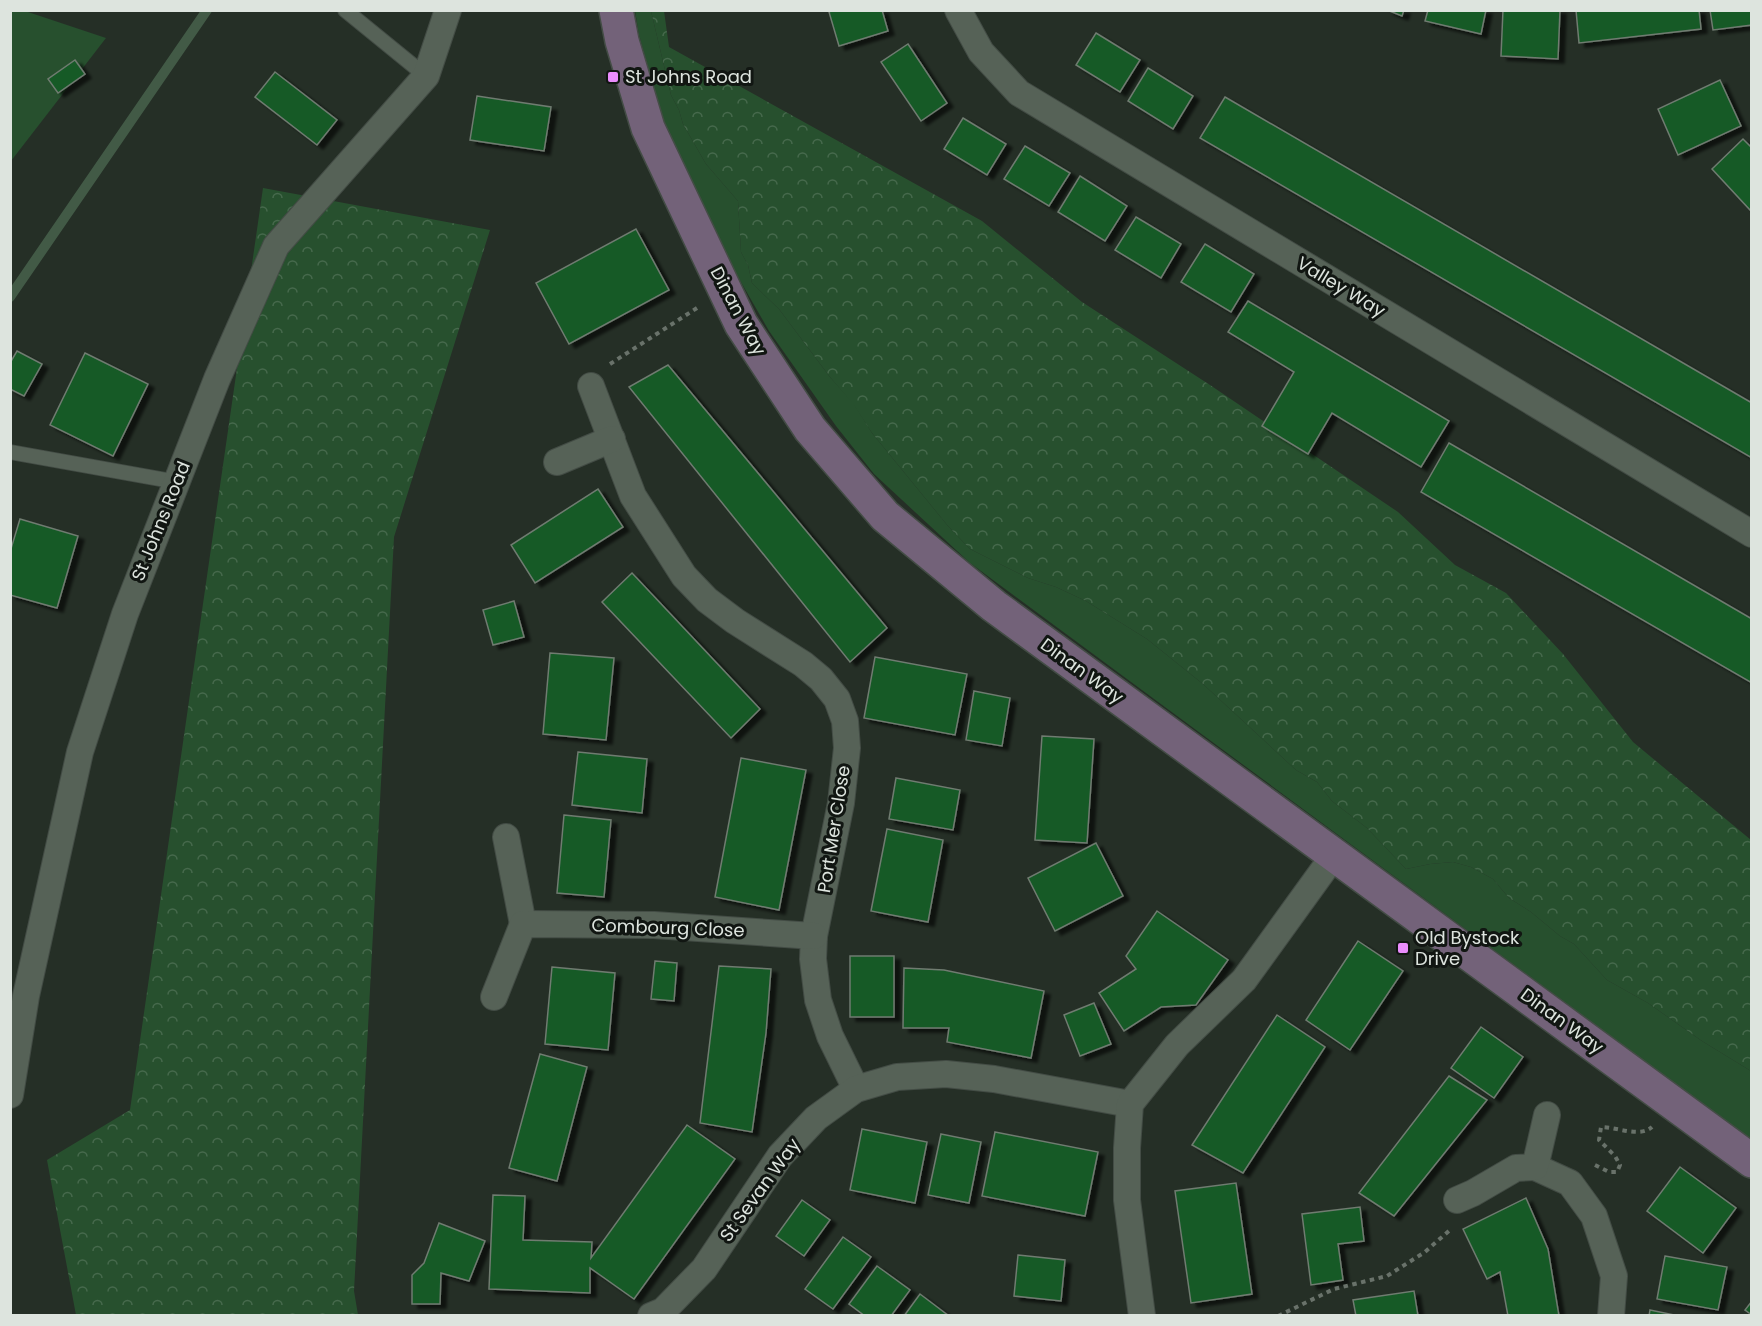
<svg xmlns="http://www.w3.org/2000/svg" width="1762" height="1326" viewBox="0 0 1762 1326" font-family="Poppins,sans-serif">
<defs>
<pattern id="forest-crowns" width="20" height="18" patternUnits="userSpaceOnUse" patternTransform="scale(1.5)"><rect width="20" height="18" fill="#27502e"/><path d="M2 6a3 3 0 1 1 6 0M12 15a3 3 0 1 1 6 0" fill="none" stroke="#46694c"/></pattern>
<filter id="shadow"><feDropShadow dx="6" dy="4" stdDeviation="1.5" flood-color="#0009"/></filter>
</defs>
<rect width="100%" height="100%" fill="#252f26"/>
<g fill="#27502e">
<polygon points="11,11 25,11 106,38 11,161"/>
<polygon points="635,11 651,11 671,95 679,110 683,124 706,164 738,201 741,252 748,265 752,283 779,309 830,377 854,404 872,433 948,526 970,549 1028,578 1056,587 1086,601 1147,639 1203,684 1296,770 1317,782 1332,801 1367,828 1406,869 1430,864 1453,862 1471,867 1493,879 1509,898 1531,912 1560,936 1574,944 1607,980 1648,1003 1702,1041 1751,1071 1751,1140 970,563 874,474 836,426 769,331 734,270 690,181 662,116 639,35"/>
</g>
<g fill="url(#forest-crowns)">
<polygon points="651,11 664,11 669,47 982,221 1082,302 1210,385 1398,512 1455,565 1506,593 1563,654 1633,742 1751,840 1751,1071 1702,1041 1648,1003 1607,980 1574,944 1560,936 1531,912 1509,898 1493,879 1471,867 1453,862 1430,864 1406,869 1367,828 1332,801 1317,782 1296,770 1203,684 1147,639 1086,601 1056,587 1028,578 970,549 948,526 872,433 854,405 830,377 779,309 752,283 748,265 741,252 738,201 706,164 683,124 679,110 671,95"/>
<polygon points="263,188 490,230 394,537 354,1291 358,1315 76,1315 47,1160 130,1110"/>
</g>
<g fill="none" stroke-linecap="round" stroke-linejoin="round">
<polyline stroke="#425a46" stroke-width="10" points="10,297 207,10"/>
</g>
<g fill="#145a27" stroke="#6f7b70" stroke-width="1.5" filter="url(#shadow)">
<polygon points="833,10 882,10 888,31 839,46 829,12"/>
<polygon points="1387,10 1404,10 1402,16"/>
<polygon points="1428,10 1486,10 1481,34 1425,21"/>
<polygon points="1503,10 1560,10 1558,59 1501,56"/>
<polygon points="1576,10 1699,10 1701,29 1579,43"/>
<polygon points="1710,10 1752,10 1752,25 1713,30"/>
<polygon points="1096,33 1140,60 1120,92 1076,65"/>
<polygon points="908,44 947,103 921,121 881,62"/>
<polygon points="75,60 85,74 58,93 48,79"/>
<polygon points="1148,68 1193,96 1173,129 1128,101"/>
<polygon points="275,72 337,120 317,145 255,97"/>
<polygon points="1720,80 1741,126 1678,155 1658,109"/>
<polygon points="477,96 551,107 544,151 470,140"/>
<polygon points="1225,97 1752,403 1752,458 1200,138"/>
<polygon points="963,118 1006,144 987,175 944,149"/>
<polygon points="1743,139 1752,148 1751,211 1712,169"/>
<polygon points="1025,146 1070,173 1049,206 1004,179"/>
<polygon points="1080,176 1127,206 1105,241 1058,212"/>
<polygon points="1136,217 1181,244 1161,278 1115,250"/>
<polygon points="636,229 669,290 569,344 536,283"/>
<polygon points="1205,244 1254,274 1231,312 1181,282"/>
<polygon points="1248,301 1449,421 1421,467 1332,413 1308,454 1262,426 1294,372 1228,332"/>
<polygon points="17,351 42,364 24,396 10,389 10,363"/>
<polygon points="85,353 148,384 113,456 50,425"/>
<polygon points="668,365 887,628 850,662 629,387"/>
<polygon points="1449,443 1752,619 1752,683 1421,492"/>
<polygon points="598,489 623,527 535,583 511,545"/>
<polygon points="20,519 78,536 57,608 10,595 10,552"/>
<polygon points="632,573 760,709 731,738 602,602"/>
<polygon points="514,601 524,637 493,645 483,610"/>
<polygon points="550,653 614,658 606,740 543,734"/>
<polygon points="875,657 967,674 955,735 864,718"/>
<polygon points="974,691 1010,698 1002,746 966,740"/>
<polygon points="1042,736 1094,739 1087,843 1035,840"/>
<polygon points="578,752 647,759 642,813 572,805"/>
<polygon points="741,758 806,770 779,910 715,897"/>
<polygon points="896,778 960,790 953,830 889,819"/>
<polygon points="564,815 611,820 604,897 557,893"/>
<polygon points="887,829 943,840 928,922 871,911"/>
<polygon points="1096,843 1123,896 1055,931 1028,878"/>
<polygon points="1157,911 1228,960 1196,1005 1161,1007 1124,1031 1099,993 1136,969 1126,956"/>
<polygon points="1358,941 1403,971 1350,1050 1306,1020"/>
<rect x="850" y="956" width="44" height="61"/>
<polygon points="655,961 677,963 674,1001 651,999"/>
<polygon points="719,966 771,969 766,1033 752,1132 700,1123"/>
<polygon points="552,967 615,973 608,1050 545,1044"/>
<polygon points="904,968 944,970 1044,991 1031,1058 947,1042 949,1028 903,1028"/>
<polygon points="1094,1003 1111,1044 1080,1056 1064,1015"/>
<polygon points="1277,1015 1325,1047 1243,1173 1192,1145"/>
<polygon points="1481,1027 1523,1057 1494,1098 1451,1068"/>
<polygon points="540,1054 587,1067 557,1181 509,1168"/>
<polygon points="1449,1076 1487,1100 1394,1216 1359,1193"/>
<polygon points="687,1125 735,1159 634,1299 590,1268 590,1293 489,1289 493,1195 525,1196 523,1240 592,1242 591,1258"/>
<polygon points="862,1129 927,1142 915,1203 850,1190"/>
<polygon points="995,1132 1098,1152 1085,1216 982,1196"/>
<polygon points="941,1134 981,1142 969,1203 928,1195"/>
<polygon points="1680,1167 1736,1208 1703,1253 1647,1211"/>
<polygon points="1236,1183 1252,1294 1191,1303 1175,1191"/>
<polygon points="1526,1198 1548,1249 1559,1316 1508,1316 1500,1272 1487,1279 1463,1229"/>
<polygon points="802,1200 830,1220 804,1256 776,1236"/>
<polygon points="1360,1207 1364,1241 1338,1244 1343,1280 1311,1285 1302,1214"/>
<polygon points="439,1223 485,1241 469,1281 441,1273 440,1304 412,1304 412,1275 424,1263"/>
<polygon points="843,1237 871,1257 833,1309 805,1289"/>
<polygon points="1018,1255 1065,1260 1061,1301 1014,1296"/>
<polygon points="1665,1256 1727,1267 1718,1310 1657,1299"/>
<polygon points="877,1266 910,1290 891,1316 865,1316 849,1304"/>
<polygon points="1414,1291 1418,1316 1356,1316 1353,1300"/>
<polygon points="920,1294 949,1316 904,1316"/>
<polygon points="1752,1301 1752,1315 1745,1310"/>
<polygon points="1650,1310 1679,1316 1649,1316"/>
</g>
<g fill="none" stroke-linecap="round" stroke-linejoin="round">
<defs>
<g id="lane">
<polyline points="345,10 426,76"/>
<polyline points="10,452 177,482"/>
</g>
<g id="street">
<polyline points="958,10 981,52 1019,93 1752,534"/>
<polyline points="591,386 633,496 684,576 707,600 735,621 803,664 821,679 837,699 845,721 847,748 841,803 814,936 813,959 818,1000 830,1036 856,1089"/>
<polyline points="557,462 612,439"/>
<polyline points="506,837 523,924"/>
<polyline points="494,997 523,924 654,925 814,936"/>
<polyline points="10,1095 26,996 80,752 125,614 217,379 276,246 426,76 448,10"/>
<polyline points="1535,1167 1570,1183 1594,1216 1614,1276 1611,1316"/>
<polyline points="1457,1200 1473,1193 1516,1168 1535,1167 1547,1115"/>
<polyline points="651,1316 663,1311 704,1269 780,1156 816,1118 856,1089 897,1077 946,1074 994,1079 1130,1104"/>
<polyline points="1142,1316 1127,1200 1127,1148 1130,1104 1177,1045 1244,980 1335,854"/>
</g>
<polyline id="secondary" points="616,10 622,41 648,128 741,324 810,429 885,516 994,606 1752,1161"/>
</defs>
<use href="#lane" stroke="#434c45" stroke-width="16"/>
<use href="#street" stroke="#434c45" stroke-width="28"/>
<use href="#secondary" stroke="#434c45" stroke-width="36"/>
<g stroke="#69726a" stroke-width="4" stroke-dasharray="4.5 4.5" stroke-linecap="butt">
<polyline points="610,364 697,308"/>
<path d="M1595,1165L1609,1172H1617L1620,1165L1615,1156L1599,1140L1601,1127C1617,1127 1640,1138 1652,1127"/>
<polyline points="1278,1316 1334,1289 1387,1276 1425,1252 1451,1229"/>
</g>
<use href="#lane" stroke="#566257" stroke-width="14"/>
<use href="#street" stroke="#566257" stroke-width="26"/>
<use href="#secondary" stroke="#736279" stroke-width="33"/>
</g>
<g fill="#ea8dfc" stroke="#111612" stroke-width="2">
<rect x="607" y="71" width="12" height="12" rx="3"/>
<rect x="1397" y="942" width="12" height="12" rx="3"/>
</g>
<g text-anchor="middle" stroke-width="6" stroke-linejoin="round" paint-order="stroke">
<g font-size="18" fill="#dde4de" stroke="#111612" text-anchor="start">
<text x="625" y="83">St Johns Road</text>
<text x="1415" y="944">Old Bystock<tspan x="1415" dy="21">Drive</tspan></text>
</g>
<g font-size="18" fill="#dde4de" stroke="#111612">
<text transform="translate(1341 287) rotate(31)" y="6">Valley Way</text>
<text transform="translate(738 311) rotate(62)" y="6">Dinan Way</text>
<text transform="translate(161 521) rotate(-68)" y="6">St Johns Road</text>
<text transform="translate(1082 671) rotate(36)" y="6">Dinan Way</text>
<text transform="translate(834 829) rotate(-81)" y="6">Port Mer Close</text>
<text transform="translate(668 928) rotate(2)" y="6">Combourg Close</text>
<text transform="translate(1562 1021) rotate(36)" y="6">Dinan Way</text>
<text transform="translate(760 1190) rotate(-54)" y="6">St Sevan Way</text>
</g>
</g>
<rect width="1762" height="1326" fill="none" stroke="#dde4de" stroke-width="24"/>
</svg>
